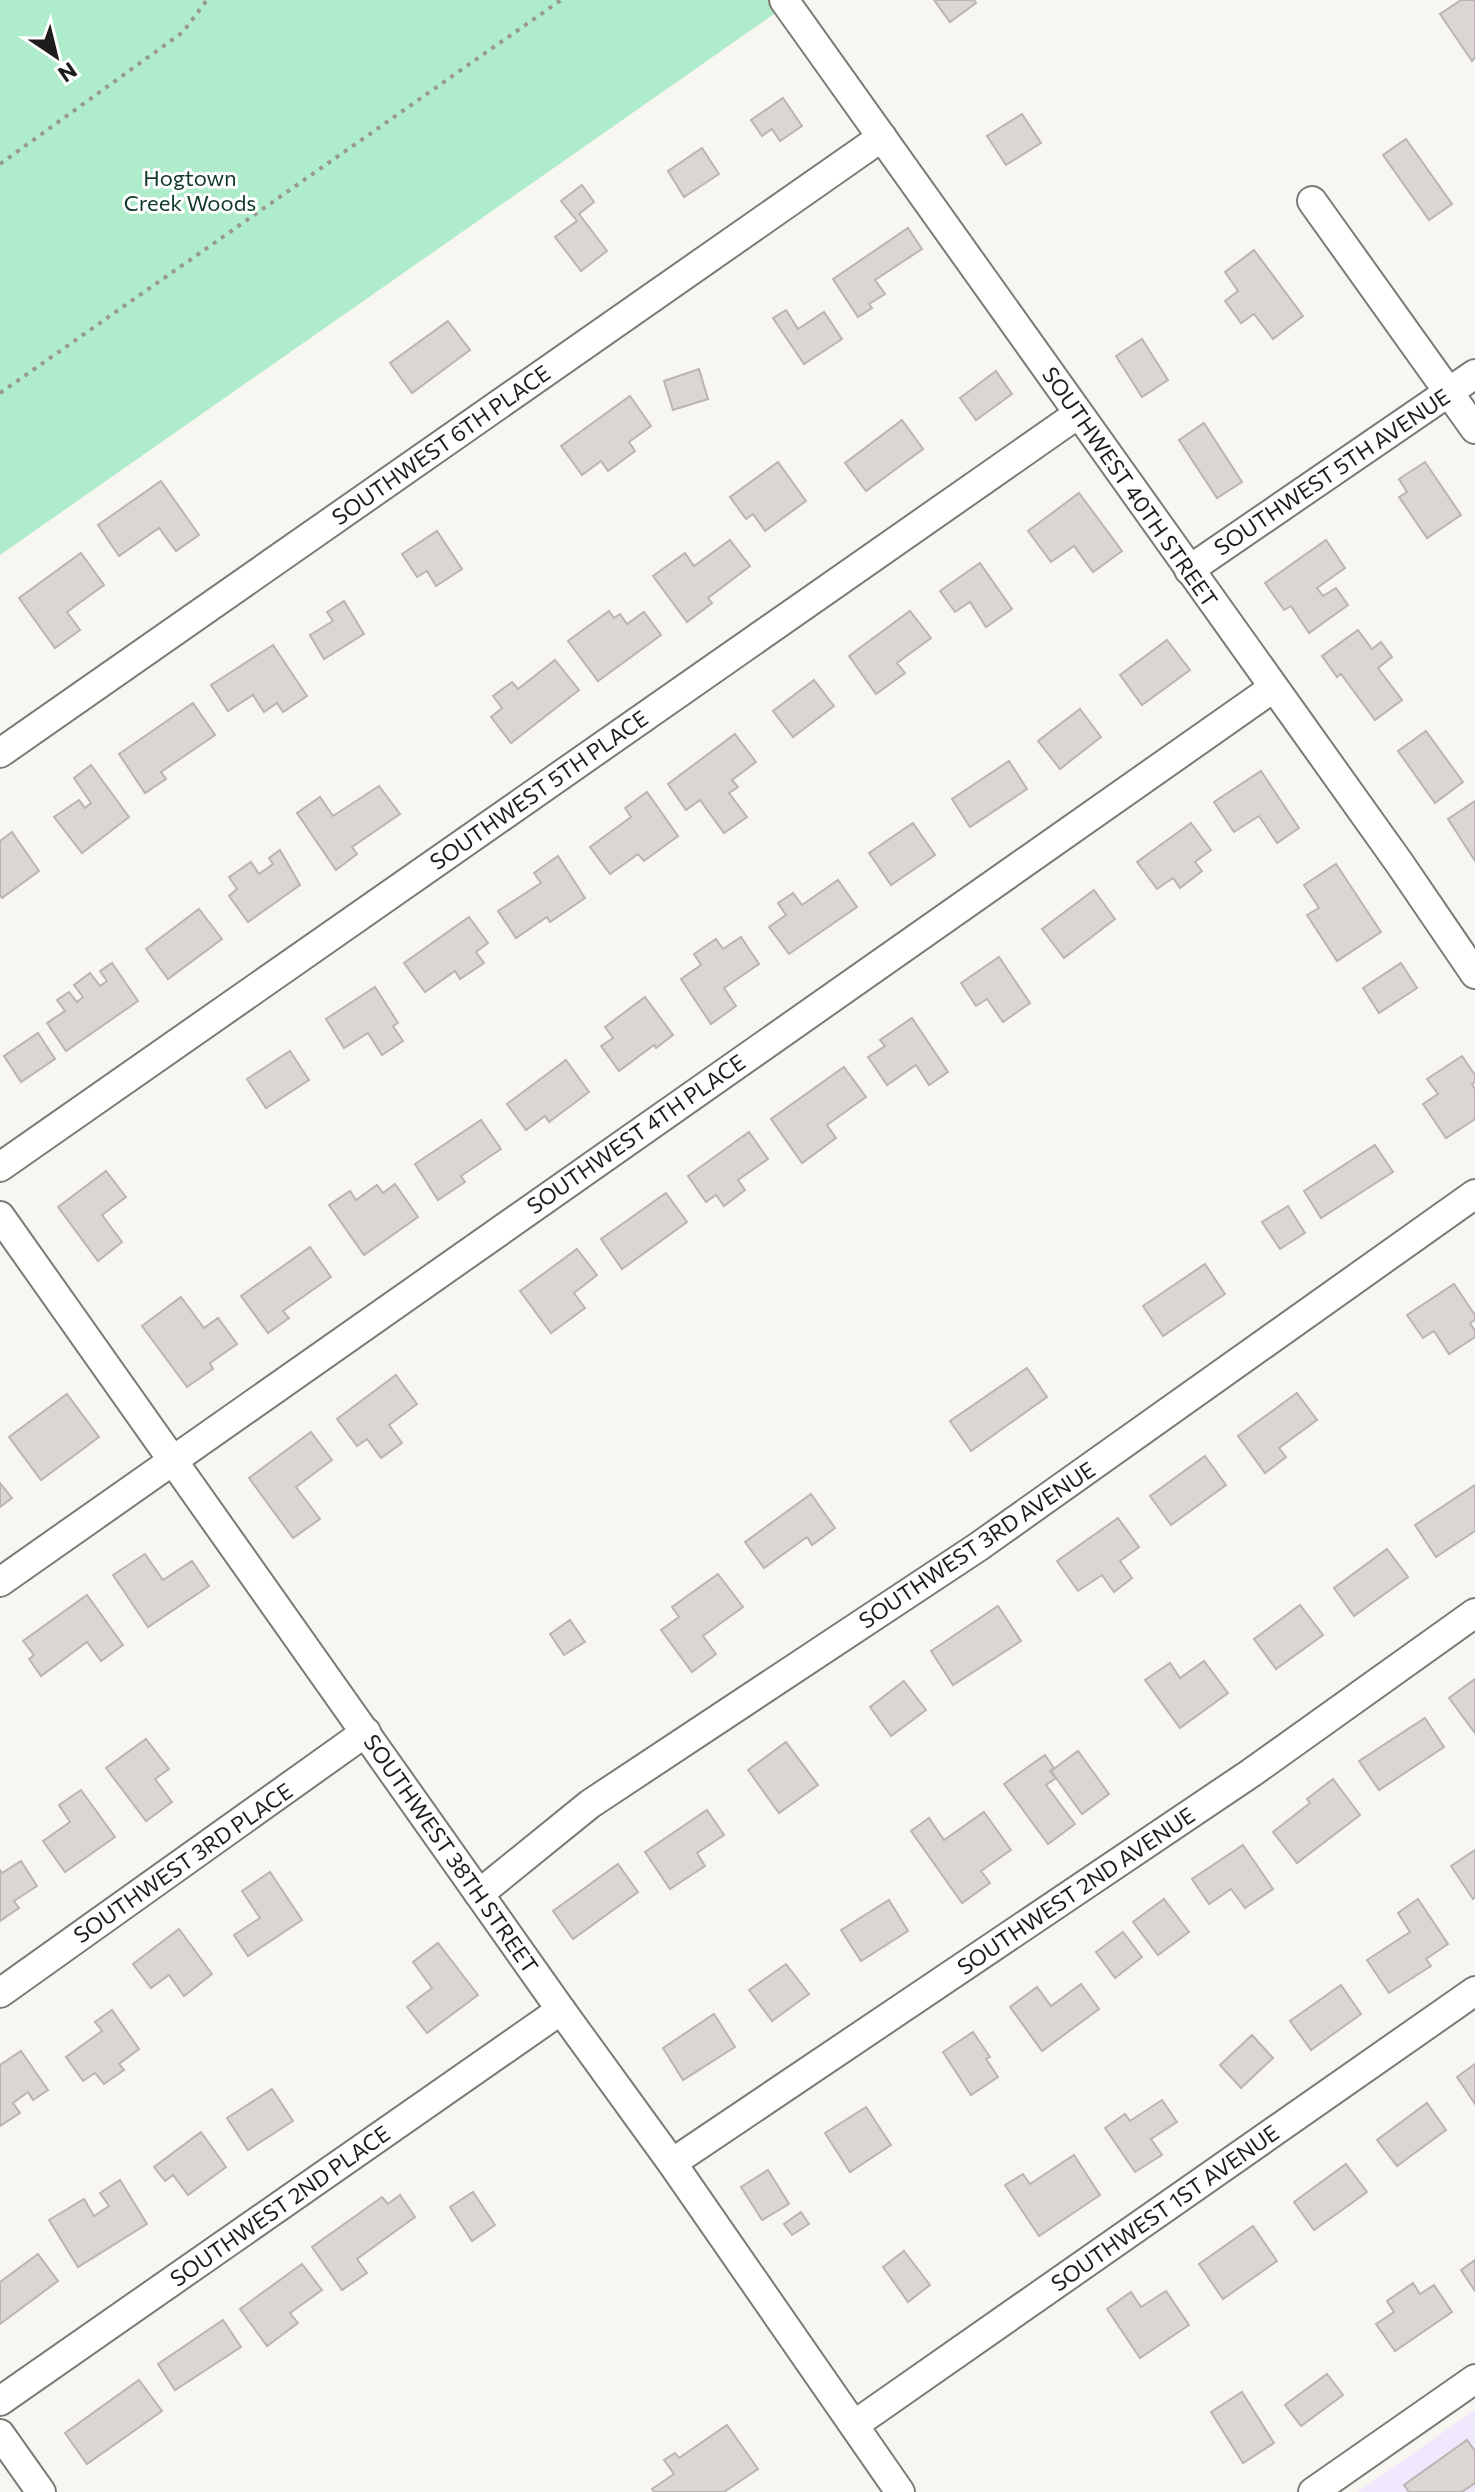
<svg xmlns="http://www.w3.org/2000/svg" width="1475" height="2492" viewBox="0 0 1475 2492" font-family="Commissioner,sans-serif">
<rect width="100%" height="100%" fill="#f8f6f0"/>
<polygon fill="#f1e8fd" points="1475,2410 1475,2492 1358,2492"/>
<polygon fill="#aeeccc" points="0,0 794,0 0,555"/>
<g fill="#dbd5d3" stroke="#bbb4b2" stroke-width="2">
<polygon points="934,0 974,0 976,3 950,22"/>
<polygon points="1461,0 1475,0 1475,58 1472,61 1440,14"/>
<polygon points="783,98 802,126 780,141 772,129 762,136 751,120"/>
<polygon points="1022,114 1041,143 1006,165 987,136"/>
<polygon points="1406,139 1452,204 1429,220 1383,155"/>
<polygon points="702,148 719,174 684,197 668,171"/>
<polygon points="582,185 594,202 579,214 607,251 581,271 555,237 577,221 561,201"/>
<polygon points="908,228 922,249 875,280 885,294 869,304 872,308 858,317 833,279"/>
<polygon points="1254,250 1303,316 1273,339 1254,314 1241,323 1225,301 1238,291 1225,272"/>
<polygon points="786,310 798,329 824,312 842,339 804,364 773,318"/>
<polygon points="448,321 470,350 412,393 390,363"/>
<polygon points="1142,339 1168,380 1142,397 1116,356"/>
<polygon points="699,369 708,399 673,410 664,381"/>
<polygon points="996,371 1012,394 976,420 960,398"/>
<polygon points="630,396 651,426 629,442 635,451 608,471 601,461 582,475 561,446"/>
<polygon points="902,420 923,449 866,491 845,463"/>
<polygon points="1204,423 1242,482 1217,498 1179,440"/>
<polygon points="778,462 806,501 765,531 753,514 746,519 730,497"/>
<polygon points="1425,462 1461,515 1427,538 1399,497 1407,492 1399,479"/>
<polygon points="161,481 199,535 176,551 159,528 119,556 98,525"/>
<polygon points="1079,493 1122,551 1093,572 1074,546 1051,562 1028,531"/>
<polygon points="437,531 462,569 436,586 427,571 417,577 402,554"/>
<polygon points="730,540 750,566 708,598 712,603 687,622 653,576 685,553 694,566"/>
<polygon points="1326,540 1345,568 1317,588 1323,596 1336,588 1348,605 1309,633 1291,606 1284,610 1265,583"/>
<polygon points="81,553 104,585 67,612 80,630 55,648 19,598"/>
<polygon points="980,563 1012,609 986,627 970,602 955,612 940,591"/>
<polygon points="344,601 364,634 324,659 310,635 333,621 327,612"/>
<polygon points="609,611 614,618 620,614 627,624 644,612 661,635 598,681 568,641"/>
<polygon points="910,611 931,638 897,663 905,673 876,694 849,656"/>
<polygon points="1358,630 1372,649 1381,642 1392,657 1378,668 1402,700 1375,720 1341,674 1337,677 1322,656"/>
<polygon points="1167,640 1190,670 1142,705 1120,675"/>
<polygon points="273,645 307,696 283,712 277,703 264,712 253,695 228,711 211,685"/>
<polygon points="555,660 579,690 511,743 491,717 502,708 493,696 512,682 518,689"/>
<polygon points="814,680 834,706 793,737 773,711"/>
<polygon points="193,703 215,735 161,772 166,779 145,793 119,754"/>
<polygon points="1080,709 1101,737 1060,769 1038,741"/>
<polygon points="1426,731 1463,782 1435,803 1398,751"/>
<polygon points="735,734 756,762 732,780 738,787 729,793 747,817 724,833 700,800 686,810 668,784"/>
<polygon points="1009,761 1027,789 970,827 952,799"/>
<polygon points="91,765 129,817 82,853 54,817 79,800 85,808 91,803 74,778"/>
<polygon points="1261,771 1299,828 1277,843 1259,816 1234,832 1214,802"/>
<polygon points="379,786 400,814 352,847 357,854 336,870 297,813 320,797 333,816"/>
<polygon points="647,792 678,836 644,861 638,854 610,874 590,847 631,817 625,808"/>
<polygon points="1475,801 1475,861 1448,819"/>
<polygon points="913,823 935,855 891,885 869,853"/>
<polygon points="1191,823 1211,850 1195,862 1202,871 1180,888 1173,878 1157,889 1137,862"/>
<polygon points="12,832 39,871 2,898 0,895 0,841"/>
<polygon points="280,850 300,885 248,922 229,896 237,889 229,877 251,862 259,874 273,864 269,858"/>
<polygon points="558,856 585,898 550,922 547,917 516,938 498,911 541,883 534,873"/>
<polygon points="1336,864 1381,932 1337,961 1307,915 1319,908 1304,885"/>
<polygon points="838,880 857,907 789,954 769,927 786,915 778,903 793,893 802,905"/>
<polygon points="1094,890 1115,919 1064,958 1042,929"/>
<polygon points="199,909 222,939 168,979 146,949"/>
<polygon points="469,917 488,943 476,952 484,963 460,979 455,971 425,992 404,963"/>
<polygon points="741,937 759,964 724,988 736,1006 711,1024 681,979 701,965 694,954 716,939 723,949"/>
<polygon points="999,957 1030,1003 1003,1022 987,999 976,1006 961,983"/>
<polygon points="112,963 138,1001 66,1051 47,1023 65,1011 57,1000 69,992 77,1002 83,997 74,985 90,973 100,986 107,981 100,971"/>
<polygon points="1401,963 1417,988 1379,1013 1363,988"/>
<polygon points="375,987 398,1023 393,1026 403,1041 382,1055 368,1033 344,1048 326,1019"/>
<polygon points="645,997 673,1035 656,1048 654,1045 619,1071 601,1046 613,1038 605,1027"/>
<polygon points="912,1018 948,1072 929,1085 916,1065 887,1085 868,1057 885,1046 880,1040"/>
<polygon points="38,1033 55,1059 21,1082 4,1056"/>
<polygon points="290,1051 309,1080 266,1108 247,1079"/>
<polygon points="1462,1056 1475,1075 1475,1082 1472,1084 1475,1089 1475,1119 1446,1138 1423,1104 1438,1094 1427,1079"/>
<polygon points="566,1060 589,1092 549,1122 545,1116 526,1130 507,1104"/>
<polygon points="844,1067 866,1097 827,1125 836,1138 802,1163 771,1119"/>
<polygon points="481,1120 501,1149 461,1176 465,1182 438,1200 415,1164"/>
<polygon points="749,1132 768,1159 738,1180 745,1190 724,1206 716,1195 706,1202 688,1176"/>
<polygon points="1375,1145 1393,1172 1321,1218 1304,1191"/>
<polygon points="106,1171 126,1197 102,1215 122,1242 98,1261 58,1207"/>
<polygon points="395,1184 418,1217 364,1255 329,1205 350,1191 356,1200 377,1185 383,1193"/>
<polygon points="666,1193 687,1222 622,1269 601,1239"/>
<polygon points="1288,1206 1305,1233 1280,1249 1262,1222"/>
<polygon points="310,1247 331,1277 283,1311 289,1318 268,1333 241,1296"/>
<polygon points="577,1249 597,1275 574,1293 585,1308 551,1333 520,1291"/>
<polygon points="1205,1264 1225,1294 1163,1336 1143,1306"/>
<polygon points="1454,1284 1475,1315 1475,1320 1470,1323 1475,1331 1475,1337 1449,1354 1434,1331 1423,1338 1407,1315"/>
<polygon points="181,1297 204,1328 218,1318 237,1344 210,1363 213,1369 187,1387 142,1326"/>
<polygon points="1027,1368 1047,1397 971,1451 950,1421"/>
<polygon points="396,1375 417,1404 389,1425 402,1443 381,1458 367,1439 357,1446 337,1419"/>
<polygon points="1297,1393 1317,1420 1279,1448 1286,1457 1265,1473 1238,1436"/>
<polygon points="67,1394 99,1437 41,1480 9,1437"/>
<polygon points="311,1432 332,1460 296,1487 320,1519 293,1538 249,1478"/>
<polygon points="1205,1456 1226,1485 1171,1525 1150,1496"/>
<polygon points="0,1483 12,1498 0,1507"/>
<polygon points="1475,1485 1475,1531 1436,1557 1415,1525"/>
<polygon points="811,1494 835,1528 812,1545 807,1537 764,1568 745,1542"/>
<polygon points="1118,1518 1139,1547 1120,1561 1132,1578 1114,1592 1102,1575 1078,1591 1057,1561"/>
<polygon points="1387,1549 1408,1577 1354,1616 1334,1588"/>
<polygon points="145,1554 163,1580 192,1561 209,1586 148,1627 113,1575"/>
<polygon points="718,1574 743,1607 703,1636 716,1654 692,1672 661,1630 679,1617 672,1607"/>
<polygon points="87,1595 123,1645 101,1661 87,1642 41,1676 29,1659 34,1655 23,1641"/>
<polygon points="1300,1605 1323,1635 1276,1669 1254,1639"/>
<polygon points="998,1606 1021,1641 953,1685 931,1651"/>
<polygon points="570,1620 585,1642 564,1655 550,1634"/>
<polygon points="1204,1661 1228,1693 1180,1728 1145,1680 1170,1663 1180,1678"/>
<polygon points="1475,1679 1475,1733 1449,1698"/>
<polygon points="904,1681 926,1710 891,1736 870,1707"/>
<polygon points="1425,1718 1444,1747 1379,1790 1359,1761"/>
<polygon points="146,1739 169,1769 155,1779 172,1802 146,1821 106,1768"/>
<polygon points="786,1742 818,1785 779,1813 748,1770"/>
<polygon points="1078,1751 1109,1794 1082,1814 1051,1771"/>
<polygon points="1045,1755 1054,1768 1050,1771 1056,1778 1046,1785 1075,1824 1048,1844 1004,1784"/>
<polygon points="1333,1779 1360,1815 1297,1863 1273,1832 1310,1803 1307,1799"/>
<polygon points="81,1790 115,1837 65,1872 43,1841 70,1822 59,1805"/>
<polygon points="707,1810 724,1835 697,1853 705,1866 670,1889 645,1852"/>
<polygon points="984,1812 1011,1850 981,1871 990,1883 962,1903 911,1831 929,1818 944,1840"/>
<polygon points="1243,1845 1273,1889 1245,1908 1231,1889 1209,1904 1192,1879"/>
<polygon points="1475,1850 1475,1897 1473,1899 1451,1866"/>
<polygon points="21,1861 37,1886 14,1901 19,1908 0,1921 0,1870 2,1873"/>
<polygon points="618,1864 638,1892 573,1939 553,1911"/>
<polygon points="270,1872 302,1920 248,1956 234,1935 260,1918 242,1891"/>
<polygon points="1164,1899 1189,1932 1158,1955 1133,1922"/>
<polygon points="1418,1899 1448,1944 1426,1959 1431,1966 1389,1993 1367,1960 1410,1932 1398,1913"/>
<polygon points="889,1900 908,1931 861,1961 841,1930"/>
<polygon points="179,1929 212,1974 184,1996 169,1975 151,1988 133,1964"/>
<polygon points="1123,1932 1142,1957 1115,1978 1096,1952"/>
<polygon points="438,1943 478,1995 427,2033 407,2007 432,1988 413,1962"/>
<polygon points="786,1964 809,1994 772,2021 749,1990"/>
<polygon points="1081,1984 1099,2009 1042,2051 1010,2007 1037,1987 1051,2006"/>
<polygon points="1341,1985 1361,2014 1311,2050 1290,2021"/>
<polygon points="112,2010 139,2049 119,2064 124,2070 104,2084 95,2073 83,2081 66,2057 102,2031 95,2022"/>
<polygon points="714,2014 735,2047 683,2080 663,2048"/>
<polygon points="973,2032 990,2057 986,2059 998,2077 971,2095 943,2052"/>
<polygon points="1252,2035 1273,2058 1241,2088 1220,2065"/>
<polygon points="21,2051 48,2090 33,2100 28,2092 13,2103 20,2113 0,2126 0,2065"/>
<polygon points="1475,2064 1475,2104 1457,2077"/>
<polygon points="272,2089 293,2121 248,2150 227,2118"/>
<polygon points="1162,2100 1177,2122 1151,2139 1162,2155 1135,2172 1105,2128 1125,2114 1130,2121"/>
<polygon points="1427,2103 1446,2130 1397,2166 1377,2140"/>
<polygon points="866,2107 891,2145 850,2172 825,2133"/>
<polygon points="201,2132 226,2167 188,2195 173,2175 165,2181 154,2167"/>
<polygon points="1074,2155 1100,2195 1039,2236 1005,2185 1023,2174 1030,2184"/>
<polygon points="1346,2164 1367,2192 1314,2230 1294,2202"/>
<polygon points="768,2170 789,2204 762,2220 741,2187"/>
<polygon points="120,2180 147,2224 78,2267 49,2220 84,2199 94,2216 109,2206 100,2193"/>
<polygon points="473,2192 495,2225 472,2241 450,2207"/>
<polygon points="400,2195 415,2217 357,2259 367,2273 342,2290 312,2247 382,2197 388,2204"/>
<polygon points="801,2212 809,2224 792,2235 784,2224"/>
<polygon points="1253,2226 1277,2261 1223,2299 1199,2264"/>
<polygon points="904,2251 930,2285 908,2302 883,2267"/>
<polygon points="38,2254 58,2281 0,2324 0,2282"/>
<polygon points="1475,2260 1475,2291 1461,2270"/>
<polygon points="302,2264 322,2290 290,2313 298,2323 267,2346 240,2309"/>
<polygon points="1413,2283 1420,2294 1434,2285 1452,2312 1395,2351 1376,2324 1394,2312 1387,2301"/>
<polygon points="1166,2291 1189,2325 1140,2358 1107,2309 1131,2292 1141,2307"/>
<polygon points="223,2320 241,2347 175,2390 158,2364"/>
<polygon points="1327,2374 1343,2395 1301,2426 1285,2405"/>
<polygon points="139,2380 162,2411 87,2464 65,2433"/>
<polygon points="1242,2392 1274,2443 1243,2463 1211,2412"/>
<polygon points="727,2425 758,2469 724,2492 654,2492 652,2489 674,2474 664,2460 675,2453 679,2458"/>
<polygon points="1467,2440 1475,2451 1475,2483 1462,2492 1409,2492 1404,2485"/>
</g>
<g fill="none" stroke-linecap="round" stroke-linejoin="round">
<defs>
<g id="minor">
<polyline points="784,0 1400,864 1475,974"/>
<polyline points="1312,201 1475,429"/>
<polyline points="1189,570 1475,374"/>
<polyline points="0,753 882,137"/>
<polyline points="0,1167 1078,414"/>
<polyline points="0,1216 561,2010 672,2163 900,2492"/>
<polyline points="0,1582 1273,688"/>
<polyline points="479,1894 590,1804 978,1547 1475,1194"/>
<polyline points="0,1993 366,1732"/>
<polyline points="672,2163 1251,1773 1475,1613"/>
<polyline points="0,2401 561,2010"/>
<polyline points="854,2425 1475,1991"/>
<polyline points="0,2434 41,2492"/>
<polyline points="1313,2492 1475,2379"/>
</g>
</defs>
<use href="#minor" stroke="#7b7a75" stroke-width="32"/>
<g stroke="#9a9894" stroke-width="4" stroke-dasharray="4 6" stroke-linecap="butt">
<polyline points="0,164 183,32 207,0"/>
<polyline points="0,393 561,0"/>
</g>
<use href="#minor" stroke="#fff" stroke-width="28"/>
</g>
<g text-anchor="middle" stroke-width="6" stroke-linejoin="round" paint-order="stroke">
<g font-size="22" fill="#103927" stroke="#fff">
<text x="190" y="186">Hogtown<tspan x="190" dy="25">Creek Woods</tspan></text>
</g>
<g font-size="22" fill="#1e1d1b" stroke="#fff">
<text transform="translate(441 445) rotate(-35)" y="8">SOUTHWEST 6TH PLACE</text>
<text transform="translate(1332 472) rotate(-34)" y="8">SOUTHWEST 5TH AVENUE</text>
<text transform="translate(1130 487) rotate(55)" y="8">SOUTHWEST 40TH STREET</text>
<text transform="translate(539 790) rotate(-35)" y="8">SOUTHWEST 5TH PLACE</text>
<text transform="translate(636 1134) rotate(-35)" y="8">SOUTHWEST 4TH PLACE</text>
<text transform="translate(977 1545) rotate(-34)" y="8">SOUTHWEST 3RD AVENUE</text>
<text transform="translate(451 1854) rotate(55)" y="8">SOUTHWEST 38TH STREET</text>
<text transform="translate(183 1863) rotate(-35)" y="8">SOUTHWEST 3RD PLACE</text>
<text transform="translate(1076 1891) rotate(-34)" y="8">SOUTHWEST 2ND AVENUE</text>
<text transform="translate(280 2206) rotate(-35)" y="8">SOUTHWEST 2ND PLACE</text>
<text transform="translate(1165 2208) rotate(-35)" y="8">SOUTHWEST 1ST AVENUE</text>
</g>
</g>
<g transform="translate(56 56) rotate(145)" stroke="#ffffff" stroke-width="6" paint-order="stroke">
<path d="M0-6L14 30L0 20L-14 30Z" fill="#1e1d1b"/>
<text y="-12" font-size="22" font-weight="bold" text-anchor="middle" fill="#1e1d1b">N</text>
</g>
</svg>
